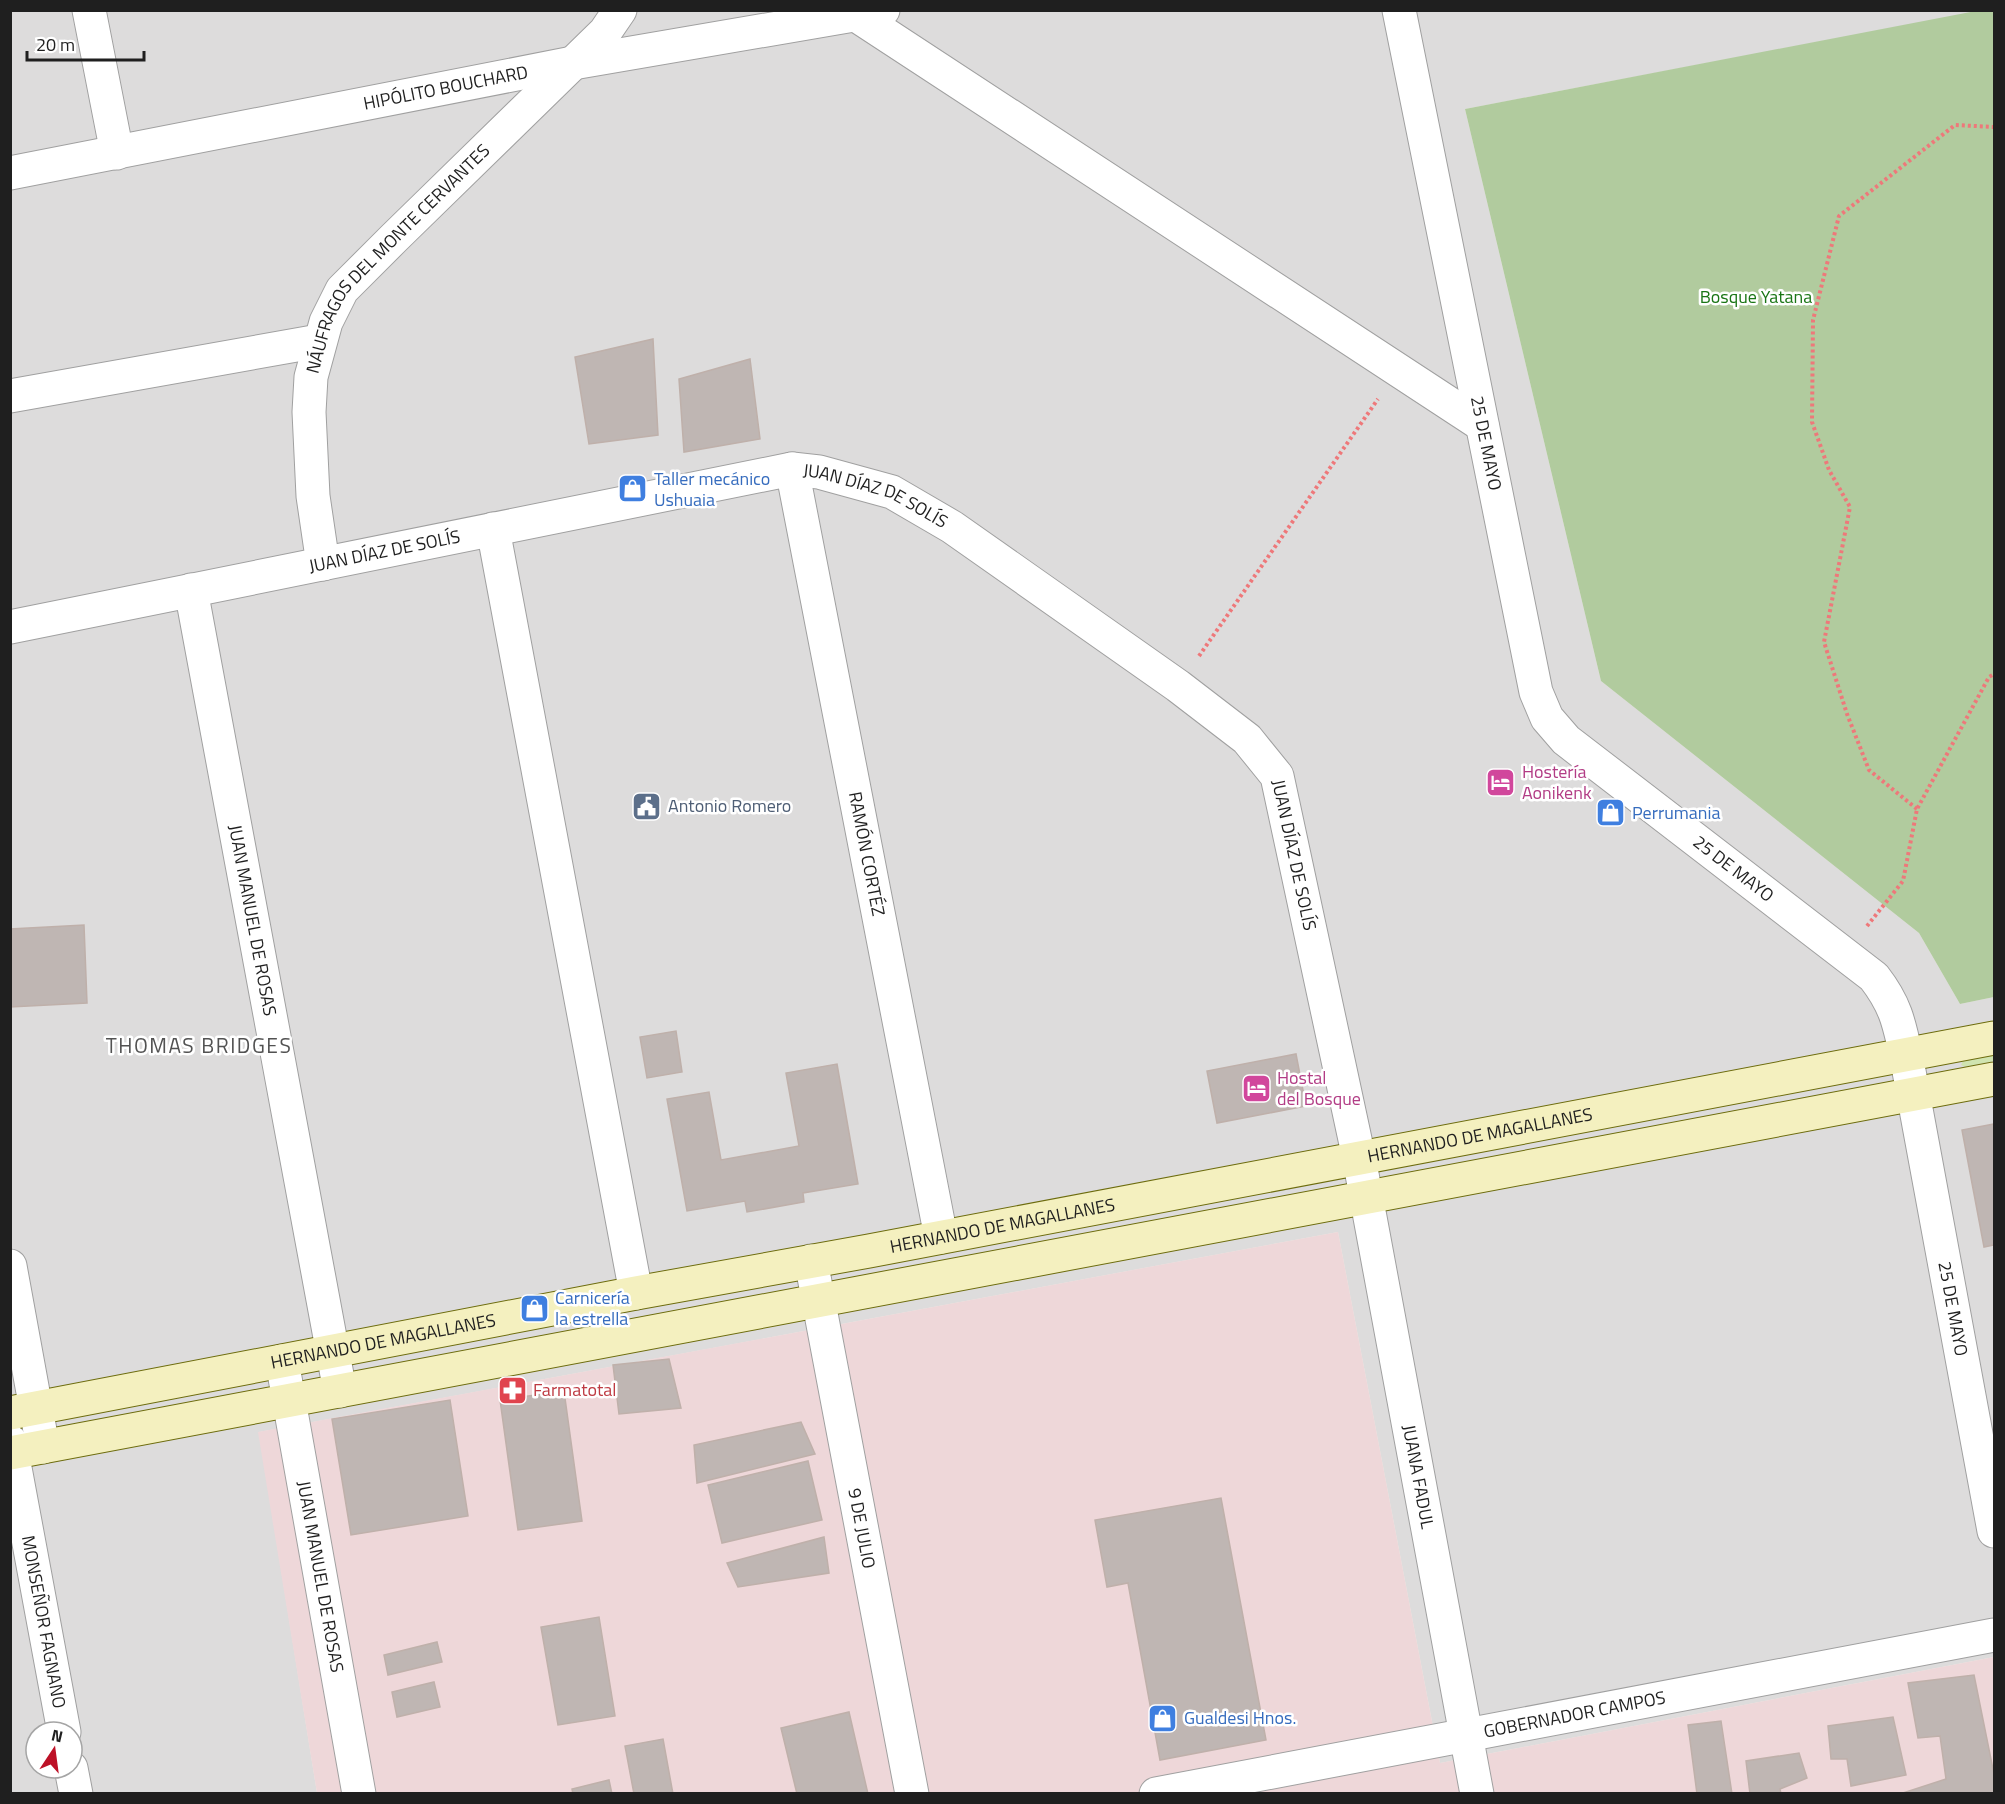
<svg xmlns="http://www.w3.org/2000/svg" width="2005" height="1804" viewBox="0 0 2005 1804" font-family="'Titillium Web',sans-serif">
<rect width="100%" height="100%" fill="#efebe6"/>
<path fill="#dddcdc" fill-rule="evenodd" d="M11,11H1981L1465,109L1601,681L1919,933L1960,1004L1994,997V1657L1440,1763L1338,1232L259,1432L317,1793L11,1794ZM36,1732H72V1768H36Z"/>
<polygon fill="#eed7d9" points="1338,1232 1440,1763 1994,1657 1994,1793 317,1793 258,1432"/>
<polygon fill="#d0e4b0" points="1994,1055 1994,1061 1965,1067 1961,1065 1963,1061"/>
<polygon fill="#b1cb9e" points="1981,10 1994,11 1994,997 1960,1004 1919,933 1601,681 1465,109"/>
<g fill="#bfb6b3" stroke="#bfb0aa" stroke-width="1.5">
<polygon points="653,339 658,435 589,444 575,357"/>
<polygon points="750,359 760,439 684,452 679,379"/>
<polygon points="84,925 87,1003 10,1007 10,929"/>
<polygon points="676,1031 682,1072 647,1078 640,1037"/>
<polygon points="1296,1054 1306,1106 1217,1123 1207,1071"/>
<polygon points="837,1064 858,1184 803,1193 804,1202 747,1212 745,1201 687,1211 667,1099 709,1092 721,1160 799,1146 786,1073"/>
<polygon points="1994,1124 1994,1245 1984,1247 1962,1130"/>
<polygon points="669,1359 681,1408 619,1414 613,1365"/>
<polygon points="564,1391 582,1521 518,1530 500,1400"/>
<polygon points="450,1400 468,1516 351,1535 332,1419"/>
<polygon points="801,1422 815,1454 697,1483 694,1445"/>
<polygon points="808,1461 822,1520 722,1543 708,1485"/>
<polygon points="1221,1498 1266,1740 1160,1760 1128,1583 1107,1587 1095,1520"/>
<polygon points="824,1537 829,1573 738,1587 727,1563"/>
<polygon points="599,1617 615,1716 558,1725 541,1627"/>
<polygon points="437,1642 442,1662 388,1675 384,1655"/>
<polygon points="1974,1675 1994,1774 1994,1794 1900,1794 1946,1779 1940,1736 1918,1738 1908,1683"/>
<polygon points="434,1682 440,1707 397,1717 392,1692"/>
<polygon points="849,1712 868,1794 797,1794 781,1728"/>
<polygon points="1893,1717 1906,1775 1851,1786 1847,1759 1831,1759 1828,1726"/>
<polygon points="1721,1721 1732,1794 1697,1794 1688,1725"/>
<polygon points="663,1739 673,1794 634,1794 625,1746"/>
<polygon points="1799,1753 1807,1778 1780,1789 1781,1794 1750,1794 1746,1761"/>
<polygon points="609,1780 612,1794 573,1794 572,1789"/>
</g>
<g fill="none" stroke-linecap="round" stroke-linejoin="round">
<defs>
<g id="street">
<polyline points="89,10 117,153"/>
<path id="s1" d="M1399,10L1536,692L1547,718L1566,740L1874,977C1895,1004 1899,1022 1906,1055L1994,1531"/>
<polyline points="856,15 1482,425"/>
<path id="s2" d="M10,173L573,63L883,10"/>
<polyline points="10,396 319,341"/>
<path id="s3" d="M792,469L941,1237"/>
<polyline points="493,529 636,1293"/>
<path id="s4" d="M323,564L313,496L309,412L311,377L326,322L342,290L394,238L605,32L620,10"/>
<path id="s5" d="M191,590L340,1391"/>
<path id="s6" d="M10,627L792,469L819,472L892,492L952,527L1178,686L1247,739L1277,776L1359,1158L1477,1794"/>
<path id="s7" d="M811,1261L912,1794"/>
<polyline points="10,1266 43,1447"/>
<path id="s8" d="M282,1361L359,1794"/>
<path id="s9" d="M10,1441L64,1732"/>
<polyline points="71,1768 76,1794"/>
<path id="s10" d="M1156,1794L1994,1635"/>
</g>
<g id="secondary">
<path id="s11" d="M10,1413L636,1293L869,1251L1994,1038"/>
<polyline points="10,1453 1994,1079"/>
</g>
</defs>
<use href="#street" stroke="#a0a0a0" stroke-width="35"/>
<use href="#secondary" stroke="#6d6c0e" stroke-width="35"/>
<g stroke="#ee787a" stroke-width="4" stroke-dasharray="3 3" stroke-linecap="butt">
<polyline points="1199,656 1378,399"/>
<polyline points="1917,809 1869,770 1847,714 1824,642 1850,507 1829,470 1812,422 1813,320 1839,216 1955,125 1994,127"/>
<polyline points="1867,926 1903,881 1917,809 1989,677 1994,674"/>
</g>
<use href="#street" stroke="#fff" stroke-width="33"/>
<use href="#secondary" stroke="#f4f0bf" stroke-width="33"/>
</g>
<defs>
<symbol id="shop-square" viewBox="-11 -11 22 22"><rect x="-9" y="-9" width="18" height="18" rx="4" fill="#3f7fe0" stroke="#fff"/><path d="M-5-2.5h2.3a2.7 3.5 0 0 1 5.4 0H5L5.5 6h-11ZM-1.5-2.5h3a1.5 2.3 0 0 0-3 0Z" fill="#fff"/></symbol>
<symbol id="hotel-square" viewBox="-11 -11 22 22"><rect x="-9" y="-9" width="18" height="18" rx="4" fill="#d1479c" stroke="#fff"/><path d="M-6-4.5h1.5V1H6V5H4.5V3h-9V5H-6ZM-4 0a1.8 1.8 0 1 1 3.6 0ZM.5 0V-2.5h3Q6-2.5 6 0Z" fill="#fff"/></symbol>
<symbol id="civic-square" viewBox="-11 -11 22 22"><rect x="-9" y="-9" width="18" height="18" rx="4" fill="#5c6f8a" stroke="#fff"/><path d="M-.6-6.5H3V-4.5H.6V-3L4-1V1h2V6H-6V1h2V-1L-.6-3ZM-1.2 2.5V6h2.4V2.5Z" fill="#fff"/></symbol>
<symbol id="pharmacy-square" viewBox="-11 -11 22 22"><rect x="-9" y="-9" width="18" height="18" rx="4" fill="#e0444e" stroke="#fff"/><path d="M-2-6h4v4h4v4h-4v4h-4v-4h-4v-4h4Z" fill="#fff"/></symbol>
</defs>
<g fill-rule="evenodd">
<use href="#shop-square" x="616" y="472" width="33" height="33"/>
<use href="#hotel-square" x="1484" y="766" width="33" height="33"/>
<use href="#civic-square" x="630" y="790" width="33" height="33"/>
<use href="#shop-square" x="1594" y="796" width="33" height="33"/>
<use href="#hotel-square" x="1240" y="1072" width="33" height="33"/>
<use href="#shop-square" x="518" y="1292" width="33" height="33"/>
<use href="#pharmacy-square" x="496" y="1374" width="33" height="33"/>
<use href="#shop-square" x="1146" y="1702" width="33" height="33"/>
</g>
<g text-anchor="middle" stroke-width="5" stroke-linejoin="round" paint-order="stroke">
<g font-size="18" fill="#1f1f1f" stroke="#fff">
<text dy="6" stroke="none"><textPath href="#s2" startOffset="444">HIPÓLITO BOUCHARD</textPath></text>
<text dy="6" stroke="none"><textPath href="#s4" startOffset="338">NÁUFRAGOS DEL MONTE CERVANTES</textPath></text>
<text dy="6" stroke="none"><textPath href="#s1" startOffset="442">25 DE MAYO</textPath></text>
<text dy="6" stroke="none"><textPath href="#s6" startOffset="886">JUAN DÍAZ DE SOLÍS</textPath></text>
<text dy="6" stroke="none"><textPath href="#s6" startOffset="382">JUAN DÍAZ DE SOLÍS</textPath></text>
<text dy="6" stroke="none"><textPath href="#s3" startOffset="392">RAMÓN CORTÉZ</textPath></text>
<text dy="6" stroke="none"><textPath href="#s6" startOffset="1462">JUAN DÍAZ DE SOLÍS</textPath></text>
<text dy="6" stroke="none"><textPath href="#s1" startOffset="964">25 DE MAYO</textPath></text>
<text dy="6" stroke="none"><textPath href="#s5" startOffset="336">JUAN MANUEL DE ROSAS</textPath></text>
<text dy="6" stroke="none"><textPath href="#s11" startOffset="1496">HERNANDO DE MAGALLANES</textPath></text>
<text dy="6" stroke="none"><textPath href="#s11" startOffset="1010">HERNANDO DE MAGALLANES</textPath></text>
<text dy="6" stroke="none"><textPath href="#s1" startOffset="1485">25 DE MAYO</textPath></text>
<text dy="6" stroke="none"><textPath href="#s11" startOffset="380">HERNANDO DE MAGALLANES</textPath></text>
<text dy="6" stroke="none"><textPath href="#s6" startOffset="2096">JUANA FADUL</textPath></text>
<text dy="6" stroke="none"><textPath href="#s7" startOffset="272">9 DE JULIO</textPath></text>
<text dy="6" stroke="none"><textPath href="#s8" startOffset="219">JUAN MANUEL DE ROSAS</textPath></text>
<text dy="6" stroke="none"><textPath href="#s9" startOffset="184">MONSEÑOR FAGNANO</textPath></text>
<text dy="6" stroke="none"><textPath href="#s10" startOffset="426">GOBERNADOR CAMPOS</textPath></text>
</g>
<g font-size="18" fill="#197515" stroke="#fff">
<text x="1756" y="303">Bosque Yatana</text>
</g>
<g font-size="18" fill="#366cbe" stroke="#fff" text-anchor="start">
<text x="654" y="485">Taller mecánico<tspan x="654" dy="21">Ushuaia</tspan></text>
<text x="1632" y="819">Perrumania</text>
<text x="555" y="1304">Carnicería<tspan x="555" dy="21">la estrella</tspan></text>
<text x="1184" y="1724">Gualdesi Hnos.</text>
</g>
<g font-size="18" fill="#b23c85" stroke="#fff" text-anchor="start">
<text x="1522" y="778">Hostería<tspan x="1522" dy="21">Aonikenk</tspan></text>
<text x="1277" y="1084">Hostal<tspan x="1277" dy="21">del Bosque</tspan></text>
</g>
<g font-size="18" fill="#4e5e75" stroke="#fff" text-anchor="start">
<text x="668" y="812">Antonio Romero</text>
</g>
<g font-size="18" fill="#be3a42" stroke="#fff" text-anchor="start">
<text x="533" y="1396">Farmatotal</text>
</g>
<g font-size="21" letter-spacing="1.5" fill="#525252" stroke="#fff">
<text x="199" y="1053">THOMAS BRIDGES</text>
</g>
</g>
<rect width="2005" height="1804" fill="none" stroke="#1f1f1f" stroke-width="24"/>
<g transform="translate(54 1750) rotate(13)"><circle r="28" fill="#ffffff" stroke="#a5a5a5" stroke-width="1.5"/>
<path d="M0-4.5L10 22L0 15L-10 22Z" fill="#bd1127"/>
<text y="-9" font-size="16" font-weight="bold" text-anchor="middle" fill="#1f1f1f">N</text>
</g>
<path d="M27 51v9h117v-9" fill="none" stroke="#1f1f1f" stroke-width="3"/>
<text x="36" y="51" font-size="18" fill="#1f1f1f" stroke="#ffffff" stroke-width="4.5" paint-order="stroke">20 m</text>
</svg>
